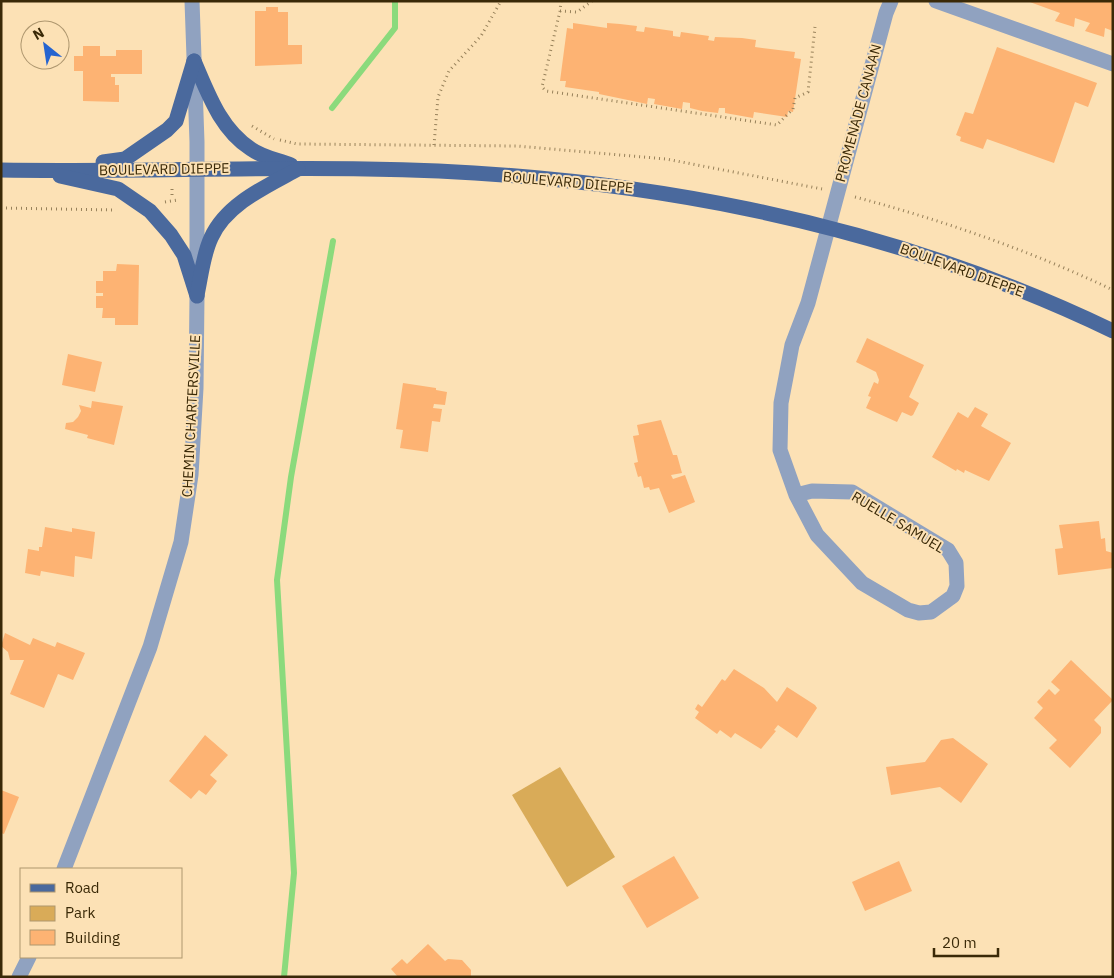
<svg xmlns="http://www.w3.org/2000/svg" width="1114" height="978" viewBox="0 0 1114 978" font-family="'IBM Plex Sans',sans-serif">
<rect width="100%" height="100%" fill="#fce1b5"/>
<polygon fill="#d9ab58" points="560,767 615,857 567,887 512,795"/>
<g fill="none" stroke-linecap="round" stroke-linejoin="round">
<g stroke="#8bda7c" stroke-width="6">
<polyline points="332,108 395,28 395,1"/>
<polyline points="284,977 294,873 277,580 291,477 333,241"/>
</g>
</g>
<g fill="#fdb373">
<polygon points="1027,1 1113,1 1113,31 1105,28 1104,37 1085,31 1090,23 1075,18 1074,27 1055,21 1060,13"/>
<polygon points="266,7 278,7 278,12 288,12 288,45 302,45 302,64 255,66 255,11 266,11"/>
<polygon points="573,23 607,28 607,23 620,24 637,26 636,31 644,32 645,27 673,31 673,36 680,37 681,32 709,36 708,40 714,41 715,37 742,38 756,40 755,47 795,52 794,58 801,59 793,112 788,111 787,117 754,112 753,118 725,113 725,108 719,108 718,113 702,111 690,108 690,103 683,102 682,109 654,104 655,99 648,98 647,104 599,94 599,92 565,87 566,81 560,81 567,28 573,29"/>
<polygon points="83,46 100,46 100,56 116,56 116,50 142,50 142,74 111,74 111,77 115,77 115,85 119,85 119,102 83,101 83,71 74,71 74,56 83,56"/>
<polygon points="997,47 1097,83 1088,107 1075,102 1054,163 987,139 983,149 960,141 961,137 956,135 965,112 973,114"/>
<polygon points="117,264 139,265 138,325 115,325 115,318 102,318 103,308 96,308 96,296 103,296 103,293 96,293 96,281 103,281 103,271 116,271"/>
<polygon points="867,338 924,365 909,397 919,403 913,415 911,416 902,412 897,422 866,408 871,397 868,396 874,382 878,384 879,380 876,372 856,362"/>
<polygon points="68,354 102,362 95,392 62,385"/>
<polygon points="403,383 436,388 436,390 447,392 445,405 434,404 433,408 442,409 440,422 432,421 428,452 400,448 403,430 396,429"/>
<polygon points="92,401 123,406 114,445 87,438 88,435 65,429 66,423 73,422 78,417 81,411 79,405 91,408"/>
<polygon points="975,407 988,414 981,426 1011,443 989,481 965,470 964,473 957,469 956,471 932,457 958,412 968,418"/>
<polygon points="661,420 673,455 677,455 682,473 671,475 673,479 685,475 695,502 669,513 659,488 650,490 649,487 644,488 641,476 638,477 634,463 638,462 633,436 639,435 637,425"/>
<polygon points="1099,521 1101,539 1105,538 1106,551 1113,553 1113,568 1058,575 1055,549 1063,548 1059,525"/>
<polygon points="45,527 72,532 72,528 95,532 92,559 75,556 74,577 41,571 40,576 25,573 28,549 39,551 39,547 42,547"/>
<polygon points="5,633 30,645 33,638 55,647 57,642 85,653 73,680 58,674 44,708 10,694 24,660 10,660 8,652 1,646"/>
<polygon points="1071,660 1113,700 1094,720 1101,727 1101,733 1070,768 1049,748 1057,740 1034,718 1043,708 1037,702 1049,689 1055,695 1060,690 1051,682"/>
<polygon points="734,669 764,688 777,702 787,687 815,705 817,708 797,738 778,725 774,730 776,731 761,749 735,733 731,738 720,730 717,734 695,718 699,712 695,709 698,704 702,707 722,679 725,681"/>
<polygon points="205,735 228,755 210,775 217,781 206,795 199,790 191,799 169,781"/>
<polygon points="953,738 988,764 961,803 940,787 891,795 886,767 925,762 941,740"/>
<polygon points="1,790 19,797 4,834 1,833"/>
<polygon points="674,856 699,898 647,928 622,886"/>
<polygon points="899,861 912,891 865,911 852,882"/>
<polygon points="428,944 445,961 448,959 462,960 471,970 471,977 398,977 391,969 402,959 407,964"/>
</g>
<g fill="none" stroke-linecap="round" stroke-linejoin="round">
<g stroke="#97815a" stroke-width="3" stroke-dasharray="1 4" stroke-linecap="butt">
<polyline points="561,1 560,11 542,87 546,91 777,125 793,109 795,98 808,92 815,27"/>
<polyline points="560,11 577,12 592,1"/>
<polyline points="252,126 274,139"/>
<polyline points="280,140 297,144 517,146 666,159 822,189"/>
<polyline points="434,145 438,97 449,71 481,36 501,1"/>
<polyline points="172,189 172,199"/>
<path d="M855,197C942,220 1031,251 1113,290"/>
<polyline points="165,202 178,200"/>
<polyline points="1,208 116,210"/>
</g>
<g stroke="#90a2c0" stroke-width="15">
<polyline points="936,1 1113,64"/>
<polyline points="796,495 812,491 852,492 948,550 956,563 957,586 953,596 931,612 919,613 908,610 862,583 817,535 796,495 780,450 781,403 786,377 792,345 808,303 886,13 891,1"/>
<polyline points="64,869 150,647 181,542 191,475 196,388 197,296 197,142 192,1"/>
<polyline points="19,977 29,957"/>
</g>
<g stroke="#4a699d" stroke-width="15">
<path d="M194,61C208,93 220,129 251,149C262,157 278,160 291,165"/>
<polyline points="103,162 125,159 167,130 176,121 194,61"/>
<path d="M1,170C123,172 245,167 366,169C622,172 881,219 1113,331"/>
<polyline points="60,176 118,189 150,211 171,235 184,255 197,296"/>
<path d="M197,295C201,277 203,255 211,238C226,204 267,186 298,169"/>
</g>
</g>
<g text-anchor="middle" stroke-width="4" stroke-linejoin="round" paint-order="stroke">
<g font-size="14" fill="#3a2907" stroke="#fce1b5">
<text transform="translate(858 113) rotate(-75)" y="5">PROMENADE CANAAN</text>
<text transform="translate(164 169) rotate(-1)" y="5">BOULEVARD DIEPPE</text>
<text transform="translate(568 182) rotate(5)" y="5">BOULEVARD DIEPPE</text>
<text transform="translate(962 270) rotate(20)" y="5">BOULEVARD DIEPPE</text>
<text transform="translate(191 416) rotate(-87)" y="5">CHEMIN CHARTERSVILLE</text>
<text transform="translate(898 522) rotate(31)" y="5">RUELLE SAMUEL</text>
</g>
</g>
<rect width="1114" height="978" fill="none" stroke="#3a2907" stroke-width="5"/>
<rect x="20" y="868" width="162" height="90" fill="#fce1b5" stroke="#ae976f"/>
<rect x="30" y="884" width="25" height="8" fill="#4a699d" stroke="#ae976f"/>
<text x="65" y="893" font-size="15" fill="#3a2907">Road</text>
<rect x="30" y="906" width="25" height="15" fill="#d9ab58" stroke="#ae976f"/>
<text x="65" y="918" font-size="15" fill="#3a2907">Park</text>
<rect x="30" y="930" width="25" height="15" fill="#fdb373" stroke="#ae976f"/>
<text x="65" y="943" font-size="15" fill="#3a2907">Building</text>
<g transform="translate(45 45) rotate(330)"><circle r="24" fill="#fce1b5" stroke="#ae976f"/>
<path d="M0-4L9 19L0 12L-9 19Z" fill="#2564d0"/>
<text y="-8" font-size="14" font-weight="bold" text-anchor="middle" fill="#3a2907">N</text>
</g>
<path d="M934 948v8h64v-8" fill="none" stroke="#3a2907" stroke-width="2.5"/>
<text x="942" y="948" font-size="15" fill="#3a2907" stroke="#fce1b5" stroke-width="4" paint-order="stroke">20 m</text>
</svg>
